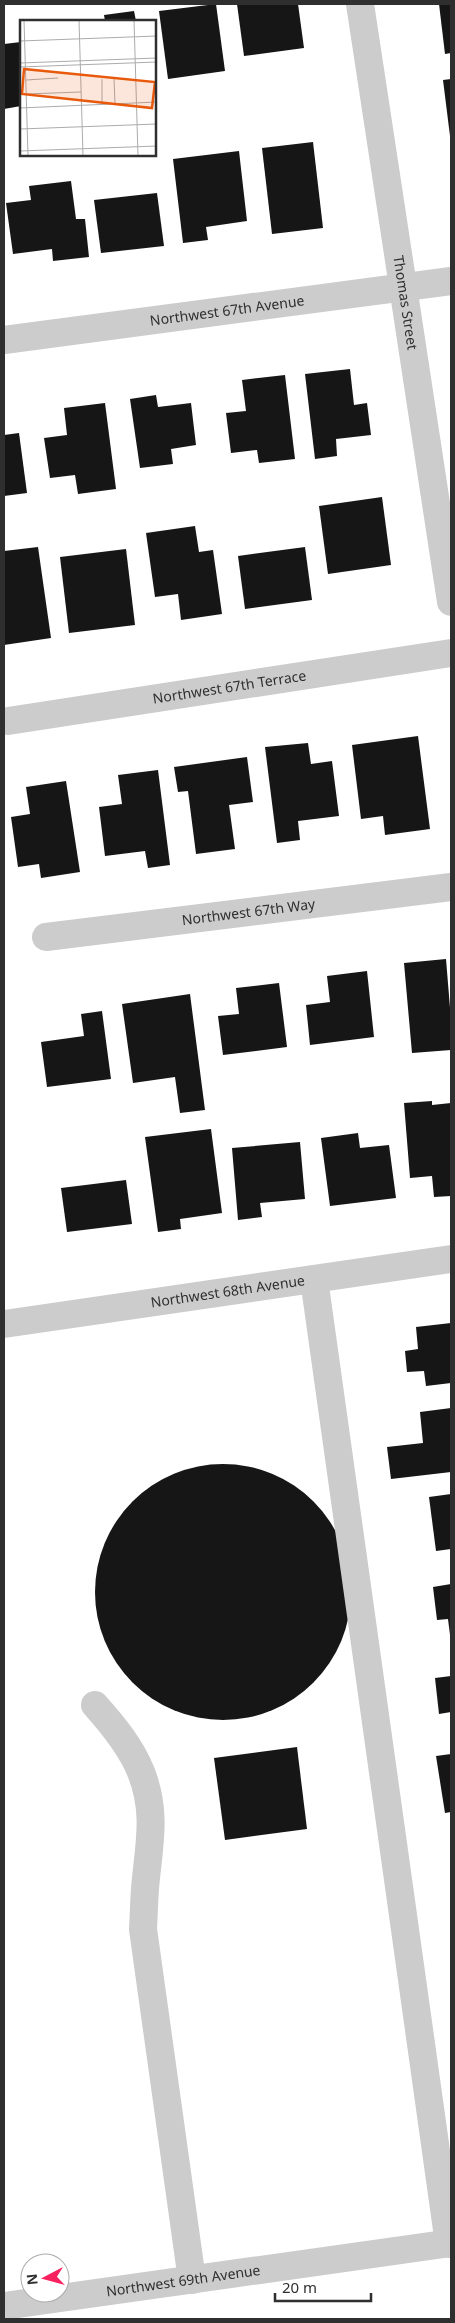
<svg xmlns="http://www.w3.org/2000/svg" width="455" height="2323" viewBox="0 0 455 2323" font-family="'Noto Sans',sans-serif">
<rect width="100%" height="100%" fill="#fff"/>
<g fill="#161616">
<polygon points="216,4 225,71 168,79 159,11"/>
<polygon points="237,4 298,4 304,48 244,56"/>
<polygon points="439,4 451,4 451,53 445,54"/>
<polygon points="134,11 136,21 105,21 104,15"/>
<polygon points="21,42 21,106 4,109 4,44"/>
<polygon points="451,79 451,136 450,136 443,80"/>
<polygon points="313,142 323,228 272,234 262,148"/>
<polygon points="239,151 247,221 206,227 208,240 183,243 173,159"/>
<polygon points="71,181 76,219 85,219 89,257 53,261 52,249 13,254 6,203 31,200 29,186"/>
<polygon points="157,193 164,246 101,253 94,200"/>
<polygon points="350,369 354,405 367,403 371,435 336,439 337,456 315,459 305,374"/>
<polygon points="285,375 295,459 259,463 257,450 231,453 226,413 246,411 242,380"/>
<polygon points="156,395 158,407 191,403 196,445 171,449 173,464 140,468 130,399"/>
<polygon points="105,403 116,489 78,494 75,475 50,478 44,438 67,435 64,408"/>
<polygon points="19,433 27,493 4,496 4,435"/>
<polygon points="382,497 391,565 328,574 319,506"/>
<polygon points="195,526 199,552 213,550 222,614 181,620 178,594 155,597 146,533"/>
<polygon points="38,547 51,638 4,645 4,551"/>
<polygon points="305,547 312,600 245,609 238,556"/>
<polygon points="126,549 135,625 69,633 60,557"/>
<polygon points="418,736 430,829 385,835 383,816 361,819 352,745"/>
<polygon points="308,743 311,764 332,761 339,816 298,821 300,840 277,843 265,747"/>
<polygon points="247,757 253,802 229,805 235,849 196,854 188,791 178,792 174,767"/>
<polygon points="158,770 170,865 148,868 145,851 105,856 99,807 122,804 118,775"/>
<polygon points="66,781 80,872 41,878 39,864 18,867 11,817 30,814 26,787"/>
<polygon points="446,959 451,1020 451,1050 412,1053 404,963"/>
<polygon points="367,971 374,1037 310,1045 306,1005 330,1002 327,976"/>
<polygon points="279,983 287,1047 223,1055 218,1016 239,1014 236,988"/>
<polygon points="190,994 205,1110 180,1113 175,1077 133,1083 122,1004"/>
<polygon points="102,1011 111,1079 47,1087 41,1042 84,1036 81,1014"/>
<polygon points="432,1101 432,1105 451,1103 451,1196 434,1197 432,1176 410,1178 404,1103"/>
<polygon points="211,1129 222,1213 180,1219 181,1229 158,1232 145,1137"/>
<polygon points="358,1133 360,1148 389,1145 396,1198 330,1206 321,1138"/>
<polygon points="300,1142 305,1199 260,1203 262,1217 238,1220 232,1148"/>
<polygon points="126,1180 132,1224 67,1232 61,1188"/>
<polygon points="451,1323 451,1383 426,1386 424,1371 407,1372 405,1351 418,1349 416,1327"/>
<polygon points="451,1408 451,1472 391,1479 387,1447 423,1443 420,1412"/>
<circle cx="223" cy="1592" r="128"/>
<polygon points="451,1494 451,1549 436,1551 429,1497"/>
<polygon points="451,1584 451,1635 450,1635 448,1619 437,1620 433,1587"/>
<polygon points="451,1676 451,1712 439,1714 435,1678"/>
<polygon points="297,1747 307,1829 225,1840 214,1758"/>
<polygon points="451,1754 451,1812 445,1813 436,1756"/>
</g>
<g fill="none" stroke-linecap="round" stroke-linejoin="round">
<g stroke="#ccc" stroke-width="28">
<path id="s1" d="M360,4L451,602"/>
<path id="s2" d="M4,340L451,281"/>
<path id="s3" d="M8,721L451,653"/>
<path id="s4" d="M46,937L451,887"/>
<polyline points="314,1279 449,2244"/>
<path id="s5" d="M4,1324L451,1259"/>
<path d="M95,1705C113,1725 131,1747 141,1772C156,1810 150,1840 146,1878C144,1895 144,1912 143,1929L192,2280"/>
<path id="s6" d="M4,2306L451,2243"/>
</g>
</g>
<g text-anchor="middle" stroke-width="5" stroke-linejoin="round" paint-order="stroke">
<g font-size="14" fill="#2f2f2f" stroke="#fff">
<text dy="5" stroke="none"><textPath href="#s1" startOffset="302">Thomas Street</textPath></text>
<text dy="5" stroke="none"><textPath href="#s2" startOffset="225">Northwest 67th Avenue</textPath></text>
<text dy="5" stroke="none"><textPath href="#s3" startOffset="224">Northwest 67th Terrace</textPath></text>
<text dy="5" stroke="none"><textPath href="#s4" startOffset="204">Northwest 67th Way</textPath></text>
<text dy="5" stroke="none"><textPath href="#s5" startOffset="226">Northwest 68th Avenue</textPath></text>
<text dy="5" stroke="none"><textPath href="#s6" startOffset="181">Northwest 69th Avenue</textPath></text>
</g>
</g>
<g transform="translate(20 20)">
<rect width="136" height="136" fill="#fff"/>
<path fill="none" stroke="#acacac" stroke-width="1" d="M4,0L8,136M59,0L63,136M114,0L118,136M0,21L137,16M0,43L137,38M0,47L137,42M94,58L95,84M82,59V85M6,60L38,58M6,74L61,72M0,88L137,82M0,109L137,104M0,131L137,126"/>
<path fill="#e8590c" fill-opacity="0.15" stroke="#e8590c" stroke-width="2.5" d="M4,49L135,62L132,88L2,74Z"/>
<rect width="136" height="136" fill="none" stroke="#2f2f2f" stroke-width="2.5"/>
</g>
<rect width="455" height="2323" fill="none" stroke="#2f2f2f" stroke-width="10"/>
<g transform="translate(45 2278) rotate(264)"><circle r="24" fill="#ffffff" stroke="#acacac"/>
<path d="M0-4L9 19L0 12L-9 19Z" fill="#f7215f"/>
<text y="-8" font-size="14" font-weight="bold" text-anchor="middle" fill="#2f2f2f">N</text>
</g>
<path d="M275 2293v8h96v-8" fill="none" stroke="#2f2f2f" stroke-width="2.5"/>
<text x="282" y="2293" font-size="15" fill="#2f2f2f" stroke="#ffffff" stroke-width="4" paint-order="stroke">20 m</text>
</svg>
